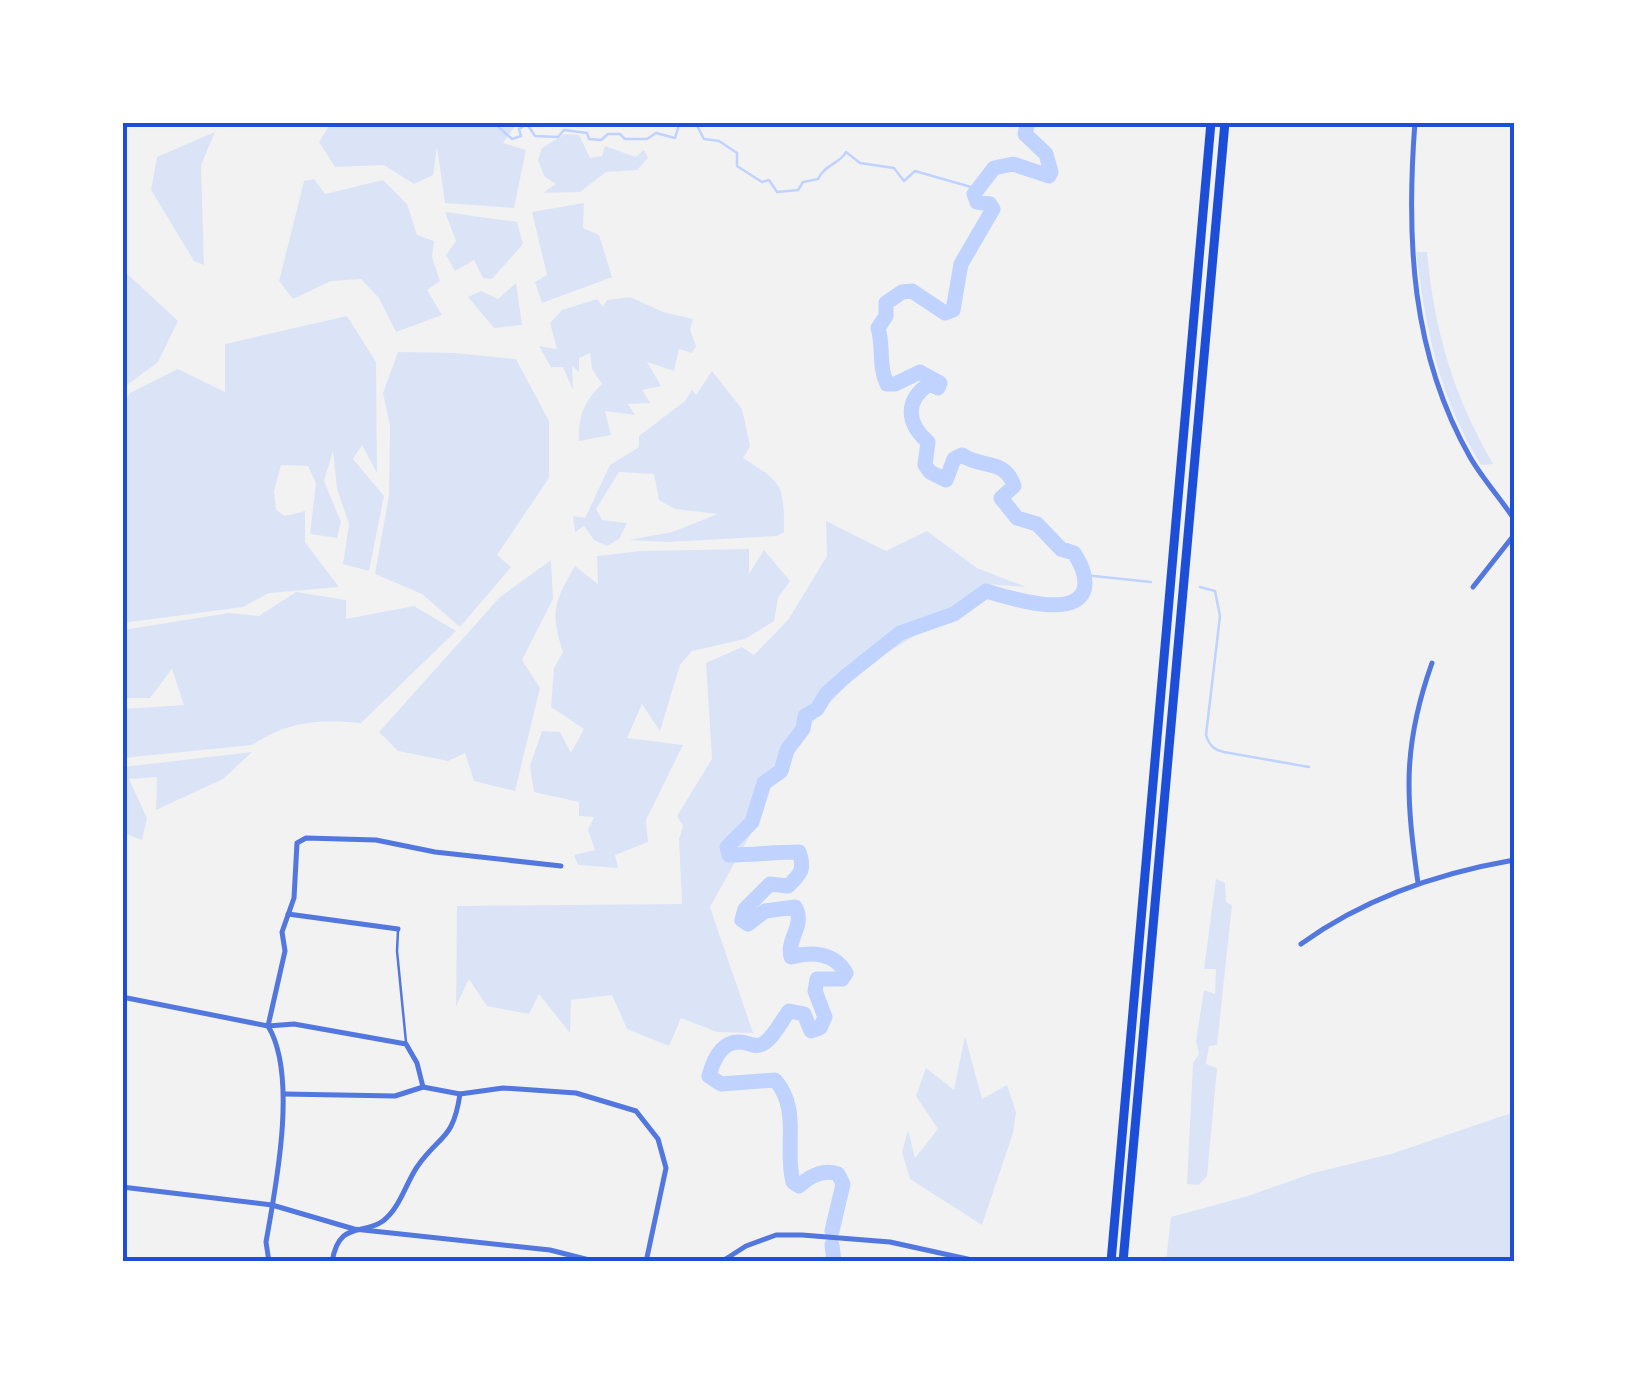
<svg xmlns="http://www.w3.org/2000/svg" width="1637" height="1384" viewBox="0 0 1637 1384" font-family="'DejaVu Sans',sans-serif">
<rect width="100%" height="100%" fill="#f2f2f2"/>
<g fill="#dbe4f7">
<polygon points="517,123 503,143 526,150 514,208 445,203 437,147 433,175 414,184 384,165 335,167 319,142 331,123"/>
<polygon points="215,132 201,165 204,265 194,261 151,190 157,157"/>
<polygon points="565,134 579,135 590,158 602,156 605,146 636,157 644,150 648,158 637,170 606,172 580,192 543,193 556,184 544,176 538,160 542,148"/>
<polygon points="314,179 325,194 383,180 407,204 417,235 434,241 432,257 440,281 427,290 442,315 396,332 379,298 361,279 331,281 293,299 279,281 304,181"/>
<polygon points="584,203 583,228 599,235 612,277 542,303 535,282 547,275 532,212"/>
<polygon points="445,212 517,222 523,244 492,279 483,278 474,260 455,271 446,255 456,241"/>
<path d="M1416,252H1427C1434,330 1454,397 1493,464L1481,465C1439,396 1426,331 1416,252Z"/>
<polygon points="123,270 178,321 158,362 123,388"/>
<polygon points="516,283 522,325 494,328 468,297 481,291 498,299"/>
<path d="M630,297L663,312L693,319L690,330L696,346L692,353L679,349L674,371L647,362L661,386L642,390L650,403L628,404L635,415L605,411L611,435L579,441C578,417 584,401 602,384L592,369L590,353L579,358V372L572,366L573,390L563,367H551L539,346L557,349L550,323L562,310L597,299L603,307L607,300Z"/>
<polygon points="347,316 376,362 377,473 362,445 353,459 384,496 369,571 343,564 349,524 337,489 333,451 324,481 341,522 337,538 310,534 316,483 308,466 281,465 274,491 276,510 285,516 305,511 305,542 339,587 269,593 243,607 123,623 122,406 130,393 178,369 225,392 225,344"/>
<polygon points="398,352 456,353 516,359 549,421 549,478 497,555 511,567 460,627 422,594 375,574 389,495 390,426 383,393"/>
<path d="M712,371L742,409L750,446L743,458C783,483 784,484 784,532L777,536L669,542L629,540L672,532L718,514L675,509L659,500L654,474L619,472L596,509L602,520L627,523L619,539L607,546L594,540L584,526L575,532L573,516L585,518L610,465L639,447V436L685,401L692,390L696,395Z"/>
<polygon points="826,521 886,551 927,531 977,568 1026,587 987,584 958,609 861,669 797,739 763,792 755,826 710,907 753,1033 717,1032 681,1018 669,1046 627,1029 612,995 571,1000 570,1033 539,994 529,1014 487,1006 469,979 456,1006 457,906 682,904 679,839 683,826 677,816 712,759 706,663 742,647 754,655 788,620 827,556"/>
<path d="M749,549V574L764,550L790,581L778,598L774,621L745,639L692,651L680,665L660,731L642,704L627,738L683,745L646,820L648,842L615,855L618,868L578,865L574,855L595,850L588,830L594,817L579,816V802L534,792L530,766L542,731L560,732L571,753L584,729L551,707L554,668L563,652C550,612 554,602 575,566L598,584L597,556L641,551Z"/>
<polygon points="551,560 553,599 522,660 540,688 515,791 474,781 465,753 448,761 398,751 379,732 500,597"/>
<path d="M296,592L346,600V619L414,606L456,631L361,723C319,719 288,721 252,745L123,758V709L184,705L172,669L150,698H123V630L229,613L259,616Z"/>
<polygon points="252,752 223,779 156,810 157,777 129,779 147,818 142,840 126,834 123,767"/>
<polygon points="1216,879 1225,883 1226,902 1232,905 1217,1045 1209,1046 1206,1064 1217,1068 1207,1176 1199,1185 1187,1184 1193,1063 1199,1054 1196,1041 1204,990 1215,994 1216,969 1204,969"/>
<polygon points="965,1036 982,1099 1007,1085 1016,1112 1013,1133 982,1225 910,1179 902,1152 908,1130 915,1158 938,1129 916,1096 926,1068 954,1090"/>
<polygon points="1514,1112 1514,1261 1166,1261 1171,1217 1248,1196 1313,1173 1391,1154"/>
</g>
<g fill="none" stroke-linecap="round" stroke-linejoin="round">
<g stroke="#bfd3fe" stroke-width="2.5">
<polyline points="493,122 512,139 521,136 519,129 527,124 535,136 558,137 564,130 587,133 589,139 601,140 608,134 620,134 625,139 647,139 656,133 675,138 680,122"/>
<path d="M695,122L704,139L719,141L737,153V166L762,182L769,180L777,192L798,190L803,182L818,179C824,165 841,163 846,152L860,163L894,168L904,181L915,171L978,189"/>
<polyline points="1084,575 1151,582"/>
<path d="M1200,587L1215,591L1220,616L1206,735C1209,745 1214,750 1224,752L1309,767"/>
</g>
<g stroke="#bfd3fe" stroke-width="15">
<path d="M832,1231L843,1184L838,1174C824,1169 810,1176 799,1186L793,1182C784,1148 801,1109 775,1080L721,1084L709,1076C713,1061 721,1041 740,1042C748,1042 755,1049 764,1043C773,1038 782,1020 789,1011L804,1014L811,1031L820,1028L825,1017L815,991L817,979H842L846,973C835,953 812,951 791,957C786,939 806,925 795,907L765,911L748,924L742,920L745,909L770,884L788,886C801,874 805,869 799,852C774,852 754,855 729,855L727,847L752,822L764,783L781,771L787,750L803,729L805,716L817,709L826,694L846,676L900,633L954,614L986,591C1007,597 1084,623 1085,583C1085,571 1080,562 1074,553L1061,549L1037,524L1017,518L1001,498L1014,486C1005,458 982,469 962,455L954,459L946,480L930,472L925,465L928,442C907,424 904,401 929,384L938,388L940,383L920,372L895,384H887C878,365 884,347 878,328L886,316V303L902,292L912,291L945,313L953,310L961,264L993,209L990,204L977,202L974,194L994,168L1013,164L1049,176L1051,172L1046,154L1025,134L1028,122"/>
<polyline points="832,1245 834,1262"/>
</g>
<polyline stroke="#5277de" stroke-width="2.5" points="398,931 397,951 406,1042"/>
<g stroke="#5277de" stroke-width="5">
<path d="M1415,122C1406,239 1411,353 1470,457C1482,478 1500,498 1514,519"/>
<polyline points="1473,587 1514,535"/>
<path d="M1418,883C1406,797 1402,747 1432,663"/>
<polyline points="288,914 398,929"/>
<path d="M1301,944C1363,899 1439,873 1514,860"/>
<polyline points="122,997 268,1026 294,1024 406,1044 417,1063 423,1087"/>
<polyline points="284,1094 395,1096 423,1087 460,1094 503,1088 576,1093 636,1111 658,1139 666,1168 646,1262"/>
<polyline points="122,1187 272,1205 354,1229 550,1250 597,1262"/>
<path d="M269,1262L266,1242C276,1186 298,1075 268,1026L285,951L282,932L294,898L297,843L306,838L376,840L435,852L561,866"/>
<path d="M332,1262C339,1220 362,1236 383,1221C400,1208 406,1183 417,1167C440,1134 453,1141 460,1094"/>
<polyline points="721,1262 746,1246 776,1235 802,1235 890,1242 981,1262"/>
</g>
<g stroke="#1d4ed8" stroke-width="9">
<polyline points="1111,1262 1211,122"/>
<polyline points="1123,1262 1225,122"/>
</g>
</g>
<rect width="1637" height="1384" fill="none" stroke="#ffffff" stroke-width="250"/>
<rect x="125" y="125" width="1387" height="1134" fill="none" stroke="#1d4ed8" stroke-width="4"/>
</svg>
